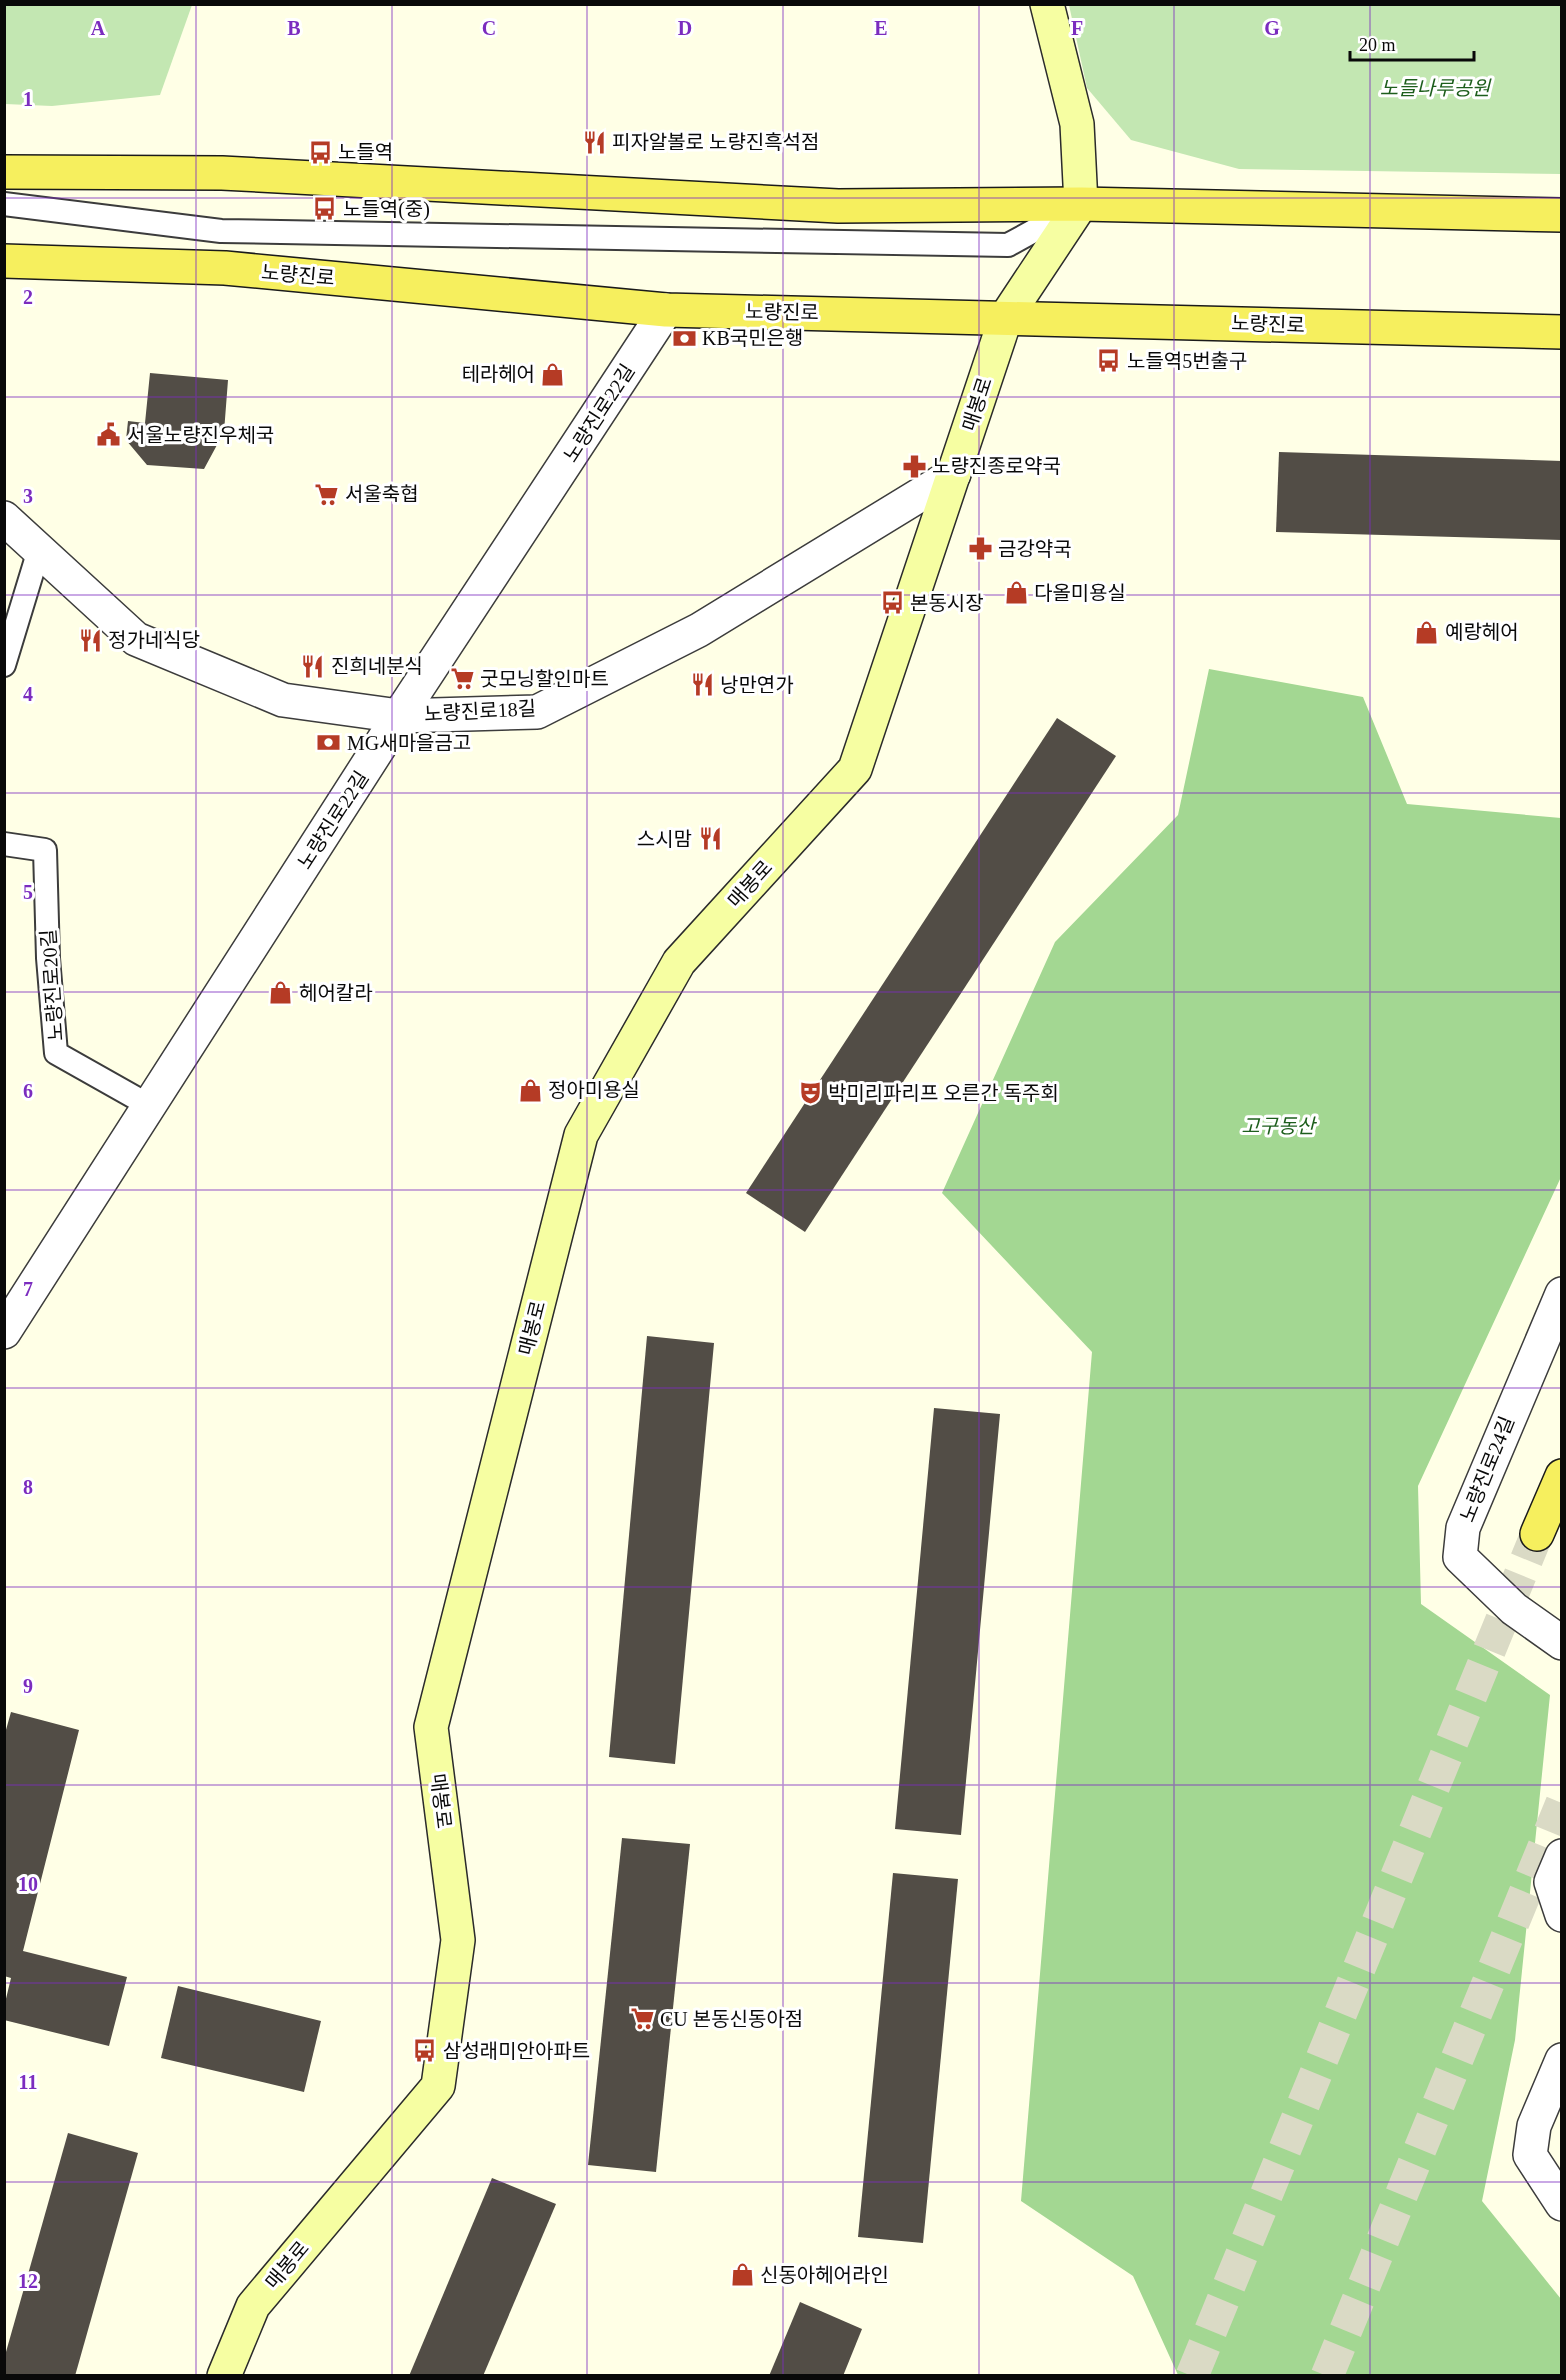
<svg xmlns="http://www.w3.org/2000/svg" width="1566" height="2380" viewBox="0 0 1566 2380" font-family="'Times New Roman','Noto Sans KR',serif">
<rect width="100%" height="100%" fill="#ffffe6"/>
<g fill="#c3e7b2">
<polygon points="5,4 192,4 192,5 160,95 52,106 5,104"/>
<polygon points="1069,5 1561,5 1561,174 1239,169 1131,140 1087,88"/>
</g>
<polygon fill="#a3d792" points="1209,669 1363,697 1407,804 1561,818 1561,1177 1418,1486 1421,1604 1550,1695 1515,2040 1482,2201 1561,2299 1561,2375 1178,2375 1133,2276 1021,2201 1092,1352 942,1193 1055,942 1178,815"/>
<g fill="#524d46">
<polygon points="150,373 228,380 224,432 204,469 147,465 126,440 128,421 145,423"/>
<polygon points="1279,452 1562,461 1562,540 1276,532"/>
<polygon points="1057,718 1116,756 805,1232 746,1193"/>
<polygon points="647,1336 714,1343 675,1764 609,1757"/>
<polygon points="934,1408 1000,1414 961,1835 895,1829"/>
<polygon points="11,1712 79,1730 23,1951 127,1977 109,2046 4,2020 4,2007 11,1978 4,1976 4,1737"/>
<polygon points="622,1838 690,1844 656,2172 588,2165"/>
<polygon points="893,1873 958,1879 923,2243 858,2237"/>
<polygon points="178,1986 321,2021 304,2092 161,2058"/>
<polygon points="68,2133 138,2153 75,2376 4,2376 4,2359"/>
<polygon points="492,2178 556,2204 483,2376 409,2376"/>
<polygon points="800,2302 862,2329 843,2376 769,2376"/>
</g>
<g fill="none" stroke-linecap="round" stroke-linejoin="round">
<g stroke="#dadac5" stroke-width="33" stroke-dasharray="33 16" stroke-linecap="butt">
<polyline points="1192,2376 1537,1534"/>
<polyline points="1327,2376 1562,1803"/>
</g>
<defs>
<g id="lane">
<polyline points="4,204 221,231 1008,245 1075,208"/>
<polyline points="4,665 39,550"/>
<polyline points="4,844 45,850 48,958 56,1053 150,1106"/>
</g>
<g id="street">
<polyline points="4,518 136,639 283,700 399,716 537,712 699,630 954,474"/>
<polyline points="1562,1294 1463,1528 1460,1557 1514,1609 1562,1643"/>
<polyline points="4,1332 399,716 666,310"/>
<polyline points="1562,1856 1551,1882 1562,1915"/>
<polyline points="1562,2060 1534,2126 1530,2155 1562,2204"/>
</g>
<polyline id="secondary" points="224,2376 253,2306 438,2086 458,1940 431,1727 581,1135 679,962 855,769 1006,317 1081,204 1077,124 1047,4"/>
<g id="primary">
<polyline points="4,172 222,173 838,206 1081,204 1562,215"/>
<polyline points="4,261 225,268 666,310 1562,332"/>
<polyline points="1537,1534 1562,1476"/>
</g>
</defs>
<use href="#lane" stroke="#3c3c3c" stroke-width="26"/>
<use href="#street" stroke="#3c3c3c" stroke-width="36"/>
<use href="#secondary" stroke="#2b2b2b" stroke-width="36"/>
<use href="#primary" stroke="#1a1a1a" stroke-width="36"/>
<use href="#lane" stroke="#fff" stroke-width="22"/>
<use href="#street" stroke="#fff" stroke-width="33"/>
<use href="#secondary" stroke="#f6fea2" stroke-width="33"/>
<use href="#primary" stroke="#f6ef5e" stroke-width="33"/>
</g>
<path fill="none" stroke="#7b2cbf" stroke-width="1.5" stroke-opacity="0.55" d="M196,4V2376M392,4V2376M587,4V2376M783,4V2376M979,4V2376M1174,4V2376M1370,4V2376M4,198H1562M4,397H1562M4,595H1562M4,793H1562M4,992H1562M4,1190H1562M4,1388H1562M4,1587H1562M4,1785H1562M4,1983H1562M4,2182H1562"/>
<defs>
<symbol id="restaurant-bare" viewBox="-9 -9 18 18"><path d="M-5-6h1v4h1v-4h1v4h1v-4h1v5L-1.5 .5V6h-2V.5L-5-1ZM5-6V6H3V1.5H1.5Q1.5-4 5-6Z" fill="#b53b25" stroke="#fff" stroke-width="2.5" paint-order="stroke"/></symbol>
<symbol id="bus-bare" viewBox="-9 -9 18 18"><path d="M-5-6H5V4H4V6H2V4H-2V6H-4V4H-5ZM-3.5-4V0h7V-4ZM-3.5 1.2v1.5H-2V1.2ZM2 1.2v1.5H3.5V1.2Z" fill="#b53b25" stroke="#fff" stroke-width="2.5" paint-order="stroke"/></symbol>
<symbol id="bank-bare" viewBox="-9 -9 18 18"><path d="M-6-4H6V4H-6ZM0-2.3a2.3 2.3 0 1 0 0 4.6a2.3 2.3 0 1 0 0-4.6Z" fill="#b53b25" stroke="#fff" stroke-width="2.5" paint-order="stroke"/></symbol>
<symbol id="shop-bare" viewBox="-9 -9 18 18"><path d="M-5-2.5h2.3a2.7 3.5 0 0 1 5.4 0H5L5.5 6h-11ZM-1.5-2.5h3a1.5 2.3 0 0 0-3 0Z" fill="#b53b25" stroke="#fff" stroke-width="2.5" paint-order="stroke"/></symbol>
<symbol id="civic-bare" viewBox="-9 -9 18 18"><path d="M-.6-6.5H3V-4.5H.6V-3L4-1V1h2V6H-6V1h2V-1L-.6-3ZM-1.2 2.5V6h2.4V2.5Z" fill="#b53b25" stroke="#fff" stroke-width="2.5" paint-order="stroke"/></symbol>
<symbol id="pharmacy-bare" viewBox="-9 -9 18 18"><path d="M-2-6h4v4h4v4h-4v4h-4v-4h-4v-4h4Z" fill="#b53b25" stroke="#fff" stroke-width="2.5" paint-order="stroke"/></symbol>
<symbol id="supermarket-bare" viewBox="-9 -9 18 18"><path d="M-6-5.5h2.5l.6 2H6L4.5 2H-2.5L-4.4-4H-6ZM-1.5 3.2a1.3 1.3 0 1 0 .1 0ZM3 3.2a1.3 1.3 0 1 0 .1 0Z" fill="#b53b25" stroke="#fff" stroke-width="2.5" paint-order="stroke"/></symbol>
<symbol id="theatre-bare" viewBox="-9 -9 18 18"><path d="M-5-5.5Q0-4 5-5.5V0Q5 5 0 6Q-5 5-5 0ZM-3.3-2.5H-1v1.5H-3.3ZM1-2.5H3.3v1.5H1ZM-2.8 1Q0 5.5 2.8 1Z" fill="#b53b25" stroke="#fff" stroke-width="2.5" paint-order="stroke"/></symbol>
</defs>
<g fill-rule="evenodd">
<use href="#restaurant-bare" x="578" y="126" width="33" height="33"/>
<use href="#bus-bare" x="304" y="136" width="33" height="33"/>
<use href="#bus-bare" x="308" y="192" width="33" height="33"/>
<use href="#bank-bare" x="668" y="322" width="33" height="33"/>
<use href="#bus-bare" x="1092" y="344" width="33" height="33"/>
<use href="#shop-bare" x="536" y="358" width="33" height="33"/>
<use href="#civic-bare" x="92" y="418" width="33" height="33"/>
<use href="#pharmacy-bare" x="898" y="450" width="33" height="33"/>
<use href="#supermarket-bare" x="310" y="478" width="33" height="33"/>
<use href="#pharmacy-bare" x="964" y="532" width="33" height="33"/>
<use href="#shop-bare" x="1000" y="576" width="33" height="33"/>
<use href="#bus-bare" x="876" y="586" width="33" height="33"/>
<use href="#shop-bare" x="1410" y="616" width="33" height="33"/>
<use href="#restaurant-bare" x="74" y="624" width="33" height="33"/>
<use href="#restaurant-bare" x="296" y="650" width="33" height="33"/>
<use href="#supermarket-bare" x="446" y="662" width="33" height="33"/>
<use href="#restaurant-bare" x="686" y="668" width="33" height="33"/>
<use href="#bank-bare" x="312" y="726" width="33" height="33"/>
<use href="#restaurant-bare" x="694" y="822" width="33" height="33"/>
<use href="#shop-bare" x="264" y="976" width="33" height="33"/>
<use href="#shop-bare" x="514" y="1074" width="33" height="33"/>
<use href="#theatre-bare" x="794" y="1076" width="33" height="33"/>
<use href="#supermarket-bare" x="626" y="2002" width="33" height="33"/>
<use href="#bus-bare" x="408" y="2034" width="33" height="33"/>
<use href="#shop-bare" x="726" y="2258" width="33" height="33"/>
</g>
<g text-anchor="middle" stroke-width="6" stroke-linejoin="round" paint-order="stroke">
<g font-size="20" font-style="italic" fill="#1d5e1c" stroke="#fff">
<text x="1435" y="95">노들나루공원</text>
<text x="1278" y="1133">고구동산</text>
</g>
<g font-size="20" fill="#090909" stroke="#fff" text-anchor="start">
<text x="612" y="149">피자알볼로 노량진흑석점</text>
<text x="338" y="159">노들역</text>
<text x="343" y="216">노들역(중)</text>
<text x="702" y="345">KB국민은행</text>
<text x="1127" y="368">노들역5번출구</text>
<text x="535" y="381" text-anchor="end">테라헤어</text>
<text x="127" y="442">서울노량진우체국</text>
<text x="932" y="473">노량진종로약국</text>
<text x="345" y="501">서울축협</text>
<text x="998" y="556">금강약국</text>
<text x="1034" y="600">다올미용실</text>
<text x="910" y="610">본동시장</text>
<text x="1445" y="639">예랑헤어</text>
<text x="108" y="647">정가네식당</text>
<text x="331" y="673">진희네분식</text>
<text x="480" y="686">굿모닝할인마트</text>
<text x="720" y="692">낭만연가</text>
<text x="347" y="750">MG새마을금고</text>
<text x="692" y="846" text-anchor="end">스시맘</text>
<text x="299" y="1000">헤어칼라</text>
<text x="548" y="1097">정아미용실</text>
<text x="828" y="1100">박미리파리프 오른간 독주회</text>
<text x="660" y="2026">CU 본동신동아점</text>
<text x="443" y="2058">삼성래미안아파트</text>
<text x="760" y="2282">신동아헤어라인</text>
</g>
<g font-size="20" fill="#090909" stroke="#fff">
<text transform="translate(298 275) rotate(5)" y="7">노량진로</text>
<text transform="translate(782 312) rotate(1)" y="7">노량진로</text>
<text transform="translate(1268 324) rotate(2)" y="7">노량진로</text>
<text transform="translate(977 404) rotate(-72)" y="7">매봉로</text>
<text transform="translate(599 413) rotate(-57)" y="7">노량진로22길</text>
<text transform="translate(480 711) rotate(-3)" y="7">노량진로18길</text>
<text transform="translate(333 820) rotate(-57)" y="7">노량진로22길</text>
<text transform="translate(750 884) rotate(-48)" y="7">매봉로</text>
<text transform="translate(52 985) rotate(-94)" y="7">노량진로20길</text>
<text transform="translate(532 1328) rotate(-76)" y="7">매봉로</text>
<text transform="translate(1487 1469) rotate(-68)" y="7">노량진로24길</text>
<text transform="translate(441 1801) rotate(83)" y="7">매봉로</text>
<text transform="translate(287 2265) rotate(-50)" y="7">매봉로</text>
</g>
</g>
<g font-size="20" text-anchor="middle" font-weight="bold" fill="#7b2cbf" stroke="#fff" stroke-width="6" stroke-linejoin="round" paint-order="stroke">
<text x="98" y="35">A</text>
<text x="294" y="35">B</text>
<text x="489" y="35">C</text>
<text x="685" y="35">D</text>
<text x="881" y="35">E</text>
<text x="1077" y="35">F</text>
<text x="1272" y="35">G</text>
<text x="28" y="106">1</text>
<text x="28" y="304">2</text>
<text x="28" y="503">3</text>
<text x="28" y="701">4</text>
<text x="28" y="899">5</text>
<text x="28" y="1098">6</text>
<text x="28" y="1296">7</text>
<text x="28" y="1494">8</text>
<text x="28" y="1693">9</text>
<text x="28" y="1891">10</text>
<text x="28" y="2089">11</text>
<text x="28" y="2288">12</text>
</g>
<rect width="1566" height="2380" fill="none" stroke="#090909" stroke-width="12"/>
<path d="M1350 51v9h124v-9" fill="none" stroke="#090909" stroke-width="3"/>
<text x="1359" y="51" font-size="18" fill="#090909" stroke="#ffffff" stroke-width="4.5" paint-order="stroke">20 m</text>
</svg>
